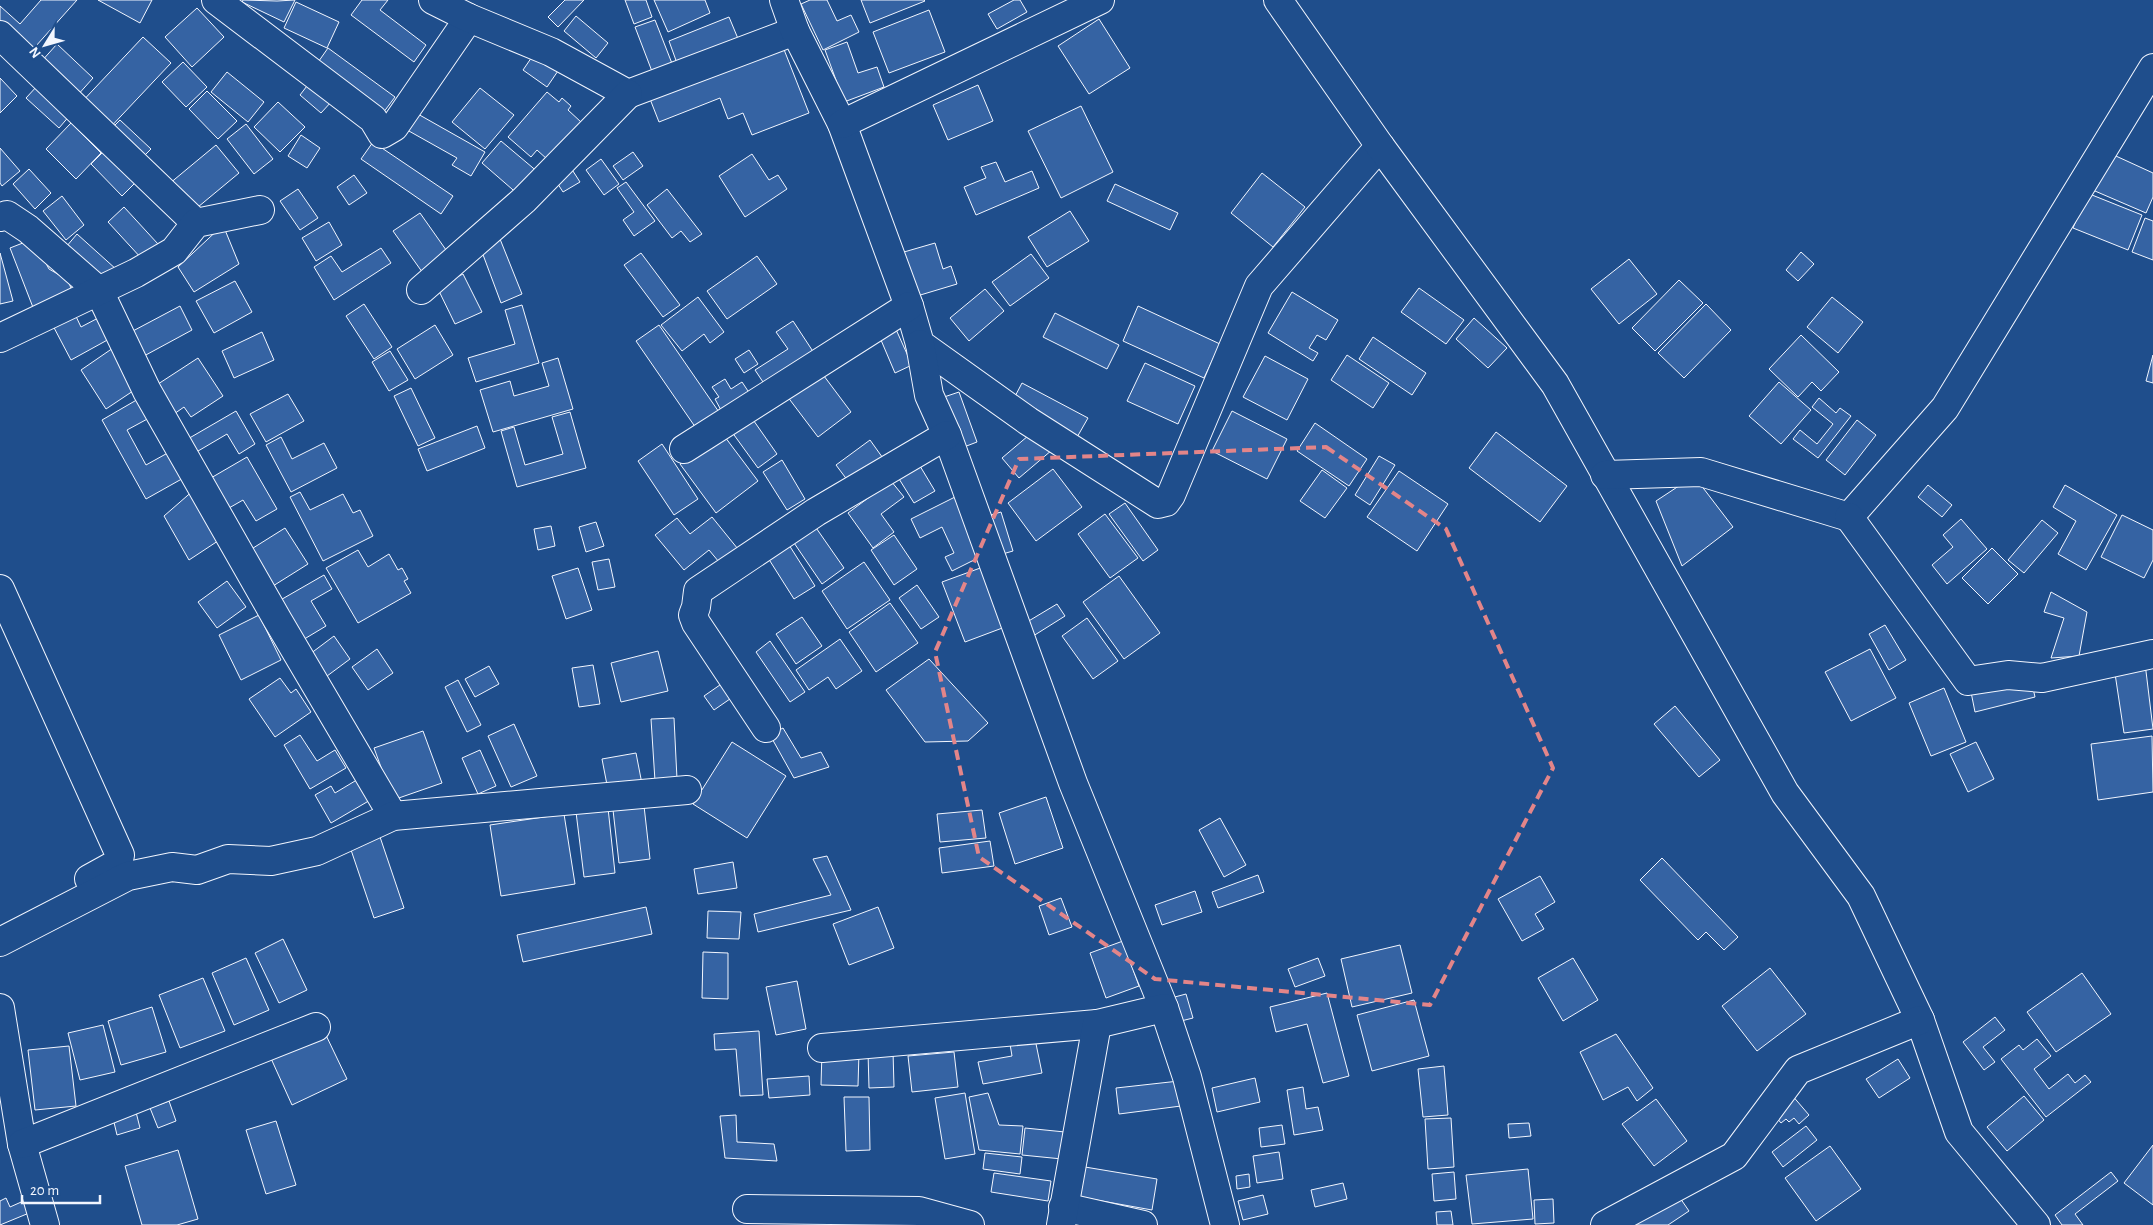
<svg xmlns="http://www.w3.org/2000/svg" width="2153" height="1225" viewBox="0 0 2153 1225" font-family="'Alegreya Sans',sans-serif">
<rect width="100%" height="100%" fill="#1f4e8c"/>
<g fill="#3563a3" stroke="#f2f6ff">
<polygon points="41,0 77,0 27,56 0,31 0,6 20,24"/>
<polygon points="98,0 152,0 140,23"/>
<polygon points="243,0 277,1 295,0 284,22 242,2"/>
<polygon points="362,0 388,0 380,10 426,45 414,62 351,15"/>
<polygon points="565,0 584,0 558,27 548,17"/>
<polygon points="625,0 646,0 652,17 634,24"/>
<polygon points="654,0 705,0 710,13 668,32"/>
<polygon points="810,0 827,0 837,21 851,15 859,32 823,50 801,4"/>
<polygon points="861,0 924,0 925,1 870,23"/>
<polygon points="1014,0 1020,0 1027,12 997,29 988,14"/>
<polygon points="296,2 339,22 327,48 284,28"/>
<polygon points="197,8 224,37 192,67 165,37"/>
<polygon points="929,10 945,52 889,73 873,32"/>
<polygon points="576,16 608,43 596,58 564,31"/>
<polygon points="729,17 739,41 678,66 669,41"/>
<polygon points="1099,19 1130,68 1089,94 1058,46"/>
<polygon points="655,20 673,66 653,74 635,27"/>
<polygon points="143,37 171,63 105,133 77,107"/>
<polygon points="847,42 858,73 877,67 884,87 844,102 825,50"/>
<polygon points="57,44 93,78 76,97 40,63"/>
<polygon points="783,47 809,113 752,135 743,113 728,119 720,98 659,122 650,99"/>
<polygon points="328,48 395,97 380,117 314,68"/>
<polygon points="536,51 560,68 547,87 523,70"/>
<polygon points="183,62 207,87 186,107 162,82"/>
<polygon points="227,72 264,102 248,122 211,92"/>
<polygon points="0,78 17,96 0,113"/>
<polygon points="310,82 332,101 321,113 300,95"/>
<polygon points="38,85 71,114 59,128 26,98"/>
<polygon points="978,85 993,121 948,140 933,105"/>
<polygon points="480,88 514,115 485,149 452,122"/>
<polygon points="207,91 237,121 218,139 189,109"/>
<polygon points="547,92 559,102 562,98 571,106 568,110 581,122 548,160 537,150 531,157 508,137"/>
<polygon points="278,102 305,127 280,152 254,127"/>
<polygon points="1081,106 1113,172 1061,198 1028,131"/>
<polygon points="409,109 485,152 471,176 452,165 457,158 400,126"/>
<polygon points="120,120 151,149 137,163 106,134"/>
<polygon points="71,123 101,153 76,179 46,149"/>
<polygon points="246,124 273,159 254,174 227,139"/>
<polygon points="301,135 320,148 307,168 288,156"/>
<polygon points="501,141 539,173 520,196 482,163"/>
<polygon points="373,142 453,196 441,214 361,159"/>
<polygon points="216,145 239,173 192,212 169,184"/>
<polygon points="0,148 20,171 2,186 0,183"/>
<polygon points="107,148 138,180 122,196 91,164"/>
<polygon points="2105,151 2153,173 2153,197 2146,213 2088,188"/>
<polygon points="633,152 643,166 623,180 613,166"/>
<polygon points="752,154 769,180 778,175 787,189 745,217 719,176"/>
<polygon points="601,159 619,184 604,195 586,170"/>
<polygon points="996,162 1005,182 1032,171 1039,188 976,215 964,187 986,178 981,167"/>
<polygon points="571,168 580,182 563,192 554,178"/>
<polygon points="29,169 51,193 35,209 13,184"/>
<polygon points="1262,173 1305,207 1273,247 1231,213"/>
<polygon points="354,175 367,193 349,205 337,187"/>
<polygon points="626,182 655,221 634,236 623,220 634,212 617,188"/>
<polygon points="1115,184 1178,213 1170,230 1107,201"/>
<polygon points="298,189 318,218 300,230 280,201"/>
<polygon points="667,189 702,234 690,242 681,231 672,238 647,205"/>
<polygon points="2087,193 2142,215 2128,250 2073,228"/>
<polygon points="62,196 84,225 66,240 43,211"/>
<polygon points="124,207 158,244 142,259 108,222"/>
<polygon points="1070,211 1089,241 1047,267 1028,237"/>
<polygon points="420,213 451,257 425,276 393,231"/>
<polygon points="2145,218 2153,221 2153,260 2132,252"/>
<polygon points="329,222 342,245 316,261 302,238"/>
<polygon points="223,225 239,264 194,292 178,267"/>
<polygon points="77,234 117,270 106,283 66,247"/>
<polygon points="33,239 49,269 68,280 73,294 34,310 10,248"/>
<polygon points="500,239 522,294 501,303 482,252"/>
<polygon points="935,243 943,269 951,266 957,284 917,296 904,252"/>
<polygon points="381,248 391,263 334,300 314,267 331,256 342,272"/>
<polygon points="1801,252 1814,264 1798,281 1786,270"/>
<polygon points="0,253 13,301 0,304"/>
<polygon points="641,253 680,305 663,317 624,265"/>
<polygon points="1031,254 1049,278 1010,306 992,282"/>
<polygon points="757,256 777,284 727,319 707,291"/>
<polygon points="1629,259 1657,294 1619,324 1591,289"/>
<polygon points="463,274 482,312 455,324 437,287"/>
<polygon points="1679,280 1703,303 1655,351 1632,328"/>
<polygon points="235,281 252,312 214,333 196,301"/>
<polygon points="1419,288 1464,320 1446,344 1401,312"/>
<polygon points="985,289 1004,311 969,341 950,318"/>
<polygon points="1292,292 1338,320 1326,340 1317,335 1309,348 1318,353 1313,361 1268,333"/>
<polygon points="698,297 724,332 710,343 704,334 682,351 661,325"/>
<polygon points="1832,297 1863,322 1838,353 1807,327"/>
<polygon points="364,304 392,347 374,359 346,316"/>
<polygon points="1706,304 1731,330 1684,378 1658,353"/>
<polygon points="522,305 539,363 476,382 468,358 515,344 505,310"/>
<polygon points="180,306 192,330 144,356 131,332"/>
<polygon points="1138,306 1220,344 1204,378 1123,341"/>
<polygon points="73,310 81,327 100,317 111,338 71,360 51,322"/>
<polygon points="1055,313 1119,345 1107,369 1043,337"/>
<polygon points="1474,318 1507,348 1488,368 1456,339"/>
<polygon points="793,321 814,353 765,385 755,370 788,349 776,332"/>
<polygon points="435,325 453,355 415,379 397,349"/>
<polygon points="659,325 721,415 698,431 636,341"/>
<polygon points="894,325 912,365 895,373 878,333"/>
<polygon points="262,332 274,360 234,378 222,351"/>
<polygon points="1801,335 1839,372 1821,391 1812,382 1798,397 1769,369"/>
<polygon points="1373,337 1426,373 1412,395 1359,359"/>
<polygon points="113,348 139,387 106,409 81,370"/>
<polygon points="749,350 758,364 744,373 735,359"/>
<polygon points="390,351 408,380 389,391 372,362"/>
<polygon points="1347,355 1389,383 1373,408 1331,380"/>
<polygon points="2153,355 2153,383 2146,381"/>
<polygon points="1265,356 1308,379 1287,420 1243,397"/>
<polygon points="198,358 223,396 191,417 184,407 174,414 155,386"/>
<polygon points="558,358 573,409 493,432 480,390 510,381 514,396 549,386 542,363"/>
<polygon points="1145,363 1195,386 1178,424 1127,401"/>
<polygon points="818,368 851,412 818,437 784,392"/>
<polygon points="725,379 731,389 742,382 750,394 722,412 715,399 719,397 712,387"/>
<polygon points="1779,382 1811,410 1781,444 1749,416"/>
<polygon points="1022,383 1088,418 1076,439 1011,404"/>
<polygon points="411,388 435,438 418,446 394,396"/>
<polygon points="959,392 977,442 956,450 938,399"/>
<polygon points="288,394 304,421 266,442 250,414"/>
<polygon points="140,398 151,417 127,430 146,465 173,450 187,476 146,499 102,420"/>
<polygon points="1819,398 1836,413 1840,408 1851,416 1818,458 1793,439 1800,430 1817,444 1833,424 1812,407"/>
<polygon points="236,411 255,444 239,454 227,434 193,454 186,440"/>
<polygon points="1232,411 1287,439 1267,479 1212,451"/>
<polygon points="570,412 586,468 517,487 501,431 514,427 525,465 563,454 552,417"/>
<polygon points="749,414 777,454 758,468 729,428"/>
<polygon points="1857,420 1876,435 1845,475 1826,460"/>
<polygon points="1315,423 1367,459 1349,486 1297,451"/>
<polygon points="477,426 485,448 427,471 418,449"/>
<polygon points="1035,430 1052,450 1019,478 1002,458"/>
<polygon points="1496,432 1567,486 1540,522 1469,468"/>
<polygon points="722,433 758,481 716,513 680,464"/>
<polygon points="281,437 292,459 324,443 337,468 291,492 266,445"/>
<polygon points="870,440 885,461 851,485 836,465"/>
<polygon points="662,444 698,499 674,515 638,461"/>
<polygon points="1379,456 1395,465 1370,505 1355,495"/>
<polygon points="247,457 277,509 256,521 243,500 222,512 204,482"/>
<polygon points="782,460 805,499 787,510 763,472"/>
<polygon points="917,461 935,491 914,503 896,474"/>
<polygon points="1053,469 1082,507 1036,541 1008,503"/>
<polygon points="1322,470 1347,488 1325,518 1300,501"/>
<polygon points="1399,471 1448,504 1417,551 1367,517"/>
<polygon points="1694,476 1733,527 1682,566 1656,501"/>
<polygon points="891,481 904,497 881,514 894,532 873,548 848,513"/>
<polygon points="1928,485 1952,505 1942,517 1918,497"/>
<polygon points="2065,485 2117,515 2086,570 2058,554 2076,521 2053,507"/>
<polygon points="195,489 227,535 189,560 164,516"/>
<polygon points="300,492 310,510 343,494 353,513 360,510 373,536 323,561 290,497"/>
<polygon points="955,497 984,555 952,571 945,557 954,553 942,527 920,538 911,519"/>
<polygon points="1125,503 1158,550 1143,561 1109,514"/>
<polygon points="1001,512 1013,551 999,555 987,516"/>
<polygon points="1105,514 1138,558 1110,578 1078,534"/>
<polygon points="2122,515 2153,530 2153,560 2144,578 2101,557"/>
<polygon points="712,517 742,554 724,568 709,550 684,570 655,535 677,518 690,534"/>
<polygon points="1961,519 1987,549 1947,584 1932,565 1953,547 1943,535"/>
<polygon points="2042,520 2058,533 2024,573 2008,560"/>
<polygon points="596,522 604,546 586,552 579,527"/>
<polygon points="812,522 844,568 822,584 790,537"/>
<polygon points="551,526 555,546 538,550 534,529"/>
<polygon points="285,528 308,564 265,591 242,555"/>
<polygon points="894,535 917,569 894,585 871,550"/>
<polygon points="784,537 815,586 794,599 763,550"/>
<polygon points="1992,548 2018,574 1988,604 1962,578"/>
<polygon points="358,550 368,567 389,554 398,570 402,568 408,579 404,581 411,593 358,623 326,568"/>
<polygon points="609,559 615,587 598,590 592,562"/>
<polygon points="864,562 890,600 847,629 822,591"/>
<polygon points="983,567 1005,627 965,642 942,582"/>
<polygon points="578,568 592,610 566,619 552,576"/>
<polygon points="324,575 332,589 311,601 326,626 301,641 277,602"/>
<polygon points="1119,576 1160,633 1124,659 1083,602"/>
<polygon points="227,581 246,607 217,628 198,602"/>
<polygon points="917,585 939,617 921,629 899,598"/>
<polygon points="2051,592 2087,612 2079,656 2051,658 2064,618 2044,612"/>
<polygon points="890,603 918,643 876,672 849,632"/>
<polygon points="1057,604 1065,616 1030,638 1022,625"/>
<polygon points="259,615 281,660 241,680 219,635"/>
<polygon points="802,617 822,646 796,664 776,634"/>
<polygon points="1087,618 1118,661 1093,679 1062,636"/>
<polygon points="1885,625 1906,660 1889,670 1869,634"/>
<polygon points="334,636 350,659 323,679 306,657"/>
<polygon points="840,639 862,671 836,689 828,677 809,690 796,670"/>
<polygon points="770,641 805,692 790,702 756,652"/>
<polygon points="377,649 393,673 368,690 352,667"/>
<polygon points="1870,649 1896,698 1851,721 1825,672"/>
<polygon points="658,651 668,691 621,702 611,663"/>
<polygon points="929,659 988,723 968,741 925,742 886,690"/>
<polygon points="2145,663 2153,729 2124,733 2114,667"/>
<polygon points="593,665 600,704 579,707 572,668"/>
<polygon points="489,666 499,684 475,697 465,679"/>
<polygon points="280,678 291,693 296,689 311,712 275,737 249,699"/>
<polygon points="730,678 740,692 714,710 704,696"/>
<polygon points="2031,679 2035,697 1975,712 1971,692"/>
<polygon points="458,680 481,725 467,732 445,687"/>
<polygon points="1944,688 1966,742 1931,756 1909,703"/>
<polygon points="1675,706 1720,760 1699,777 1654,724"/>
<polygon points="674,718 677,779 655,781 651,719"/>
<polygon points="514,724 537,776 511,787 488,736"/>
<polygon points="783,728 801,758 821,752 829,767 794,778 770,735"/>
<polygon points="423,731 442,783 393,800 374,748"/>
<polygon points="300,735 317,761 335,750 346,768 310,789 284,745"/>
<polygon points="2152,736 2153,792 2098,800 2091,744"/>
<polygon points="732,742 786,776 747,838 693,804"/>
<polygon points="1976,742 1994,779 1968,792 1950,754"/>
<polygon points="480,750 496,786 478,794 462,758"/>
<polygon points="636,753 642,784 608,790 602,759"/>
<polygon points="360,778 372,799 331,823 315,795 331,786 335,793"/>
<polygon points="643,797 650,859 619,863 612,801"/>
<polygon points="1046,797 1063,848 1015,864 999,813"/>
<polygon points="608,808 615,873 584,877 576,812"/>
<polygon points="982,810 986,838 940,842 937,814"/>
<polygon points="564,814 575,884 501,896 490,825"/>
<polygon points="1220,818 1246,865 1224,877 1199,830"/>
<polygon points="378,831 404,908 374,918 348,841"/>
<polygon points="990,841 994,866 942,873 939,848"/>
<polygon points="827,856 851,910 758,932 754,914 831,895 813,859"/>
<polygon points="1662,858 1738,937 1724,950 1706,932 1698,940 1640,880"/>
<polygon points="733,862 737,888 698,894 694,869"/>
<polygon points="1258,875 1264,892 1218,908 1212,892"/>
<polygon points="1540,876 1555,902 1535,914 1544,929 1522,941 1498,899"/>
<polygon points="1195,891 1202,912 1162,925 1155,905"/>
<polygon points="1061,898 1072,927 1049,935 1039,906"/>
<polygon points="646,907 652,934 523,962 517,935"/>
<polygon points="878,907 894,948 849,965 833,924"/>
<polygon points="708,911 741,912 739,939 707,938"/>
<polygon points="283,939 307,990 279,1003 255,953"/>
<polygon points="1123,941 1139,986 1106,998 1090,953"/>
<polygon points="1400,945 1412,993 1352,1007 1341,959"/>
<polygon points="703,952 728,953 728,999 702,998"/>
<polygon points="246,958 269,1010 234,1025 212,973"/>
<polygon points="1318,958 1325,976 1295,987 1288,969"/>
<polygon points="1573,958 1598,1000 1563,1021 1538,978"/>
<polygon points="1770,968 1806,1014 1757,1051 1722,1006"/>
<polygon points="2082,973 2111,1014 2056,1052 2027,1012"/>
<polygon points="203,978 225,1031 180,1048 159,995"/>
<polygon points="797,981 806,1029 776,1035 766,987"/>
<polygon points="1327,993 1349,1076 1323,1083 1307,1024 1276,1032 1270,1007"/>
<polygon points="1186,994 1193,1018 1177,1022 1171,998"/>
<polygon points="1414,1000 1429,1056 1372,1071 1357,1015"/>
<polygon points="152,1007 166,1052 121,1065 108,1021"/>
<polygon points="1995,1017 2005,1030 1983,1047 1995,1062 1984,1070 1963,1042"/>
<polygon points="103,1025 115,1072 80,1080 68,1033"/>
<polygon points="323,1029 347,1079 292,1105 269,1054"/>
<polygon points="759,1031 763,1095 740,1096 736,1049 715,1050 714,1034"/>
<polygon points="1034,1034 1042,1073 983,1084 978,1062 1012,1056 1009,1038"/>
<polygon points="1616,1034 1653,1088 1637,1101 1628,1087 1603,1100 1580,1052"/>
<polygon points="2037,1039 2051,1056 2034,1069 2049,1089 2068,1074 2075,1083 2085,1075 2091,1082 2046,1117 2001,1059 2019,1045 2023,1050"/>
<polygon points="69,1046 76,1106 35,1110 28,1050"/>
<polygon points="822,1051 859,1052 858,1086 821,1085"/>
<polygon points="893,1051 894,1087 869,1088 868,1052"/>
<polygon points="954,1052 958,1087 912,1092 908,1056"/>
<polygon points="1898,1059 1910,1078 1879,1098 1866,1079"/>
<polygon points="1444,1066 1448,1115 1423,1117 1418,1069"/>
<polygon points="809,1076 810,1095 769,1098 767,1079"/>
<polygon points="1255,1078 1260,1102 1217,1112 1212,1088"/>
<polygon points="1179,1081 1181,1106 1119,1114 1116,1088"/>
<polygon points="1303,1087 1306,1109 1318,1107 1323,1130 1294,1135 1287,1090"/>
<polygon points="965,1093 975,1154 945,1159 935,1098"/>
<polygon points="988,1093 999,1125 1023,1126 1020,1154 979,1150 969,1097"/>
<polygon points="1791,1094 1809,1115 1799,1124 1794,1118 1789,1122 1786,1119 1781,1123 1771,1111"/>
<polygon points="2024,1096 2044,1120 2007,1151 1987,1127"/>
<polygon points="844,1097 869,1097 870,1150 846,1151"/>
<polygon points="1656,1099 1687,1141 1654,1166 1622,1124"/>
<polygon points="169,1101 176,1121 158,1128 150,1108"/>
<polygon points="136,1112 140,1128 117,1135 113,1118"/>
<polygon points="736,1115 737,1142 774,1144 777,1161 725,1158 720,1116"/>
<polygon points="1451,1118 1454,1167 1428,1169 1425,1119"/>
<polygon points="276,1121 296,1185 266,1194 246,1130"/>
<polygon points="1529,1123 1531,1136 1509,1138 1508,1124"/>
<polygon points="1282,1125 1285,1144 1261,1147 1259,1128"/>
<polygon points="1806,1126 1817,1140 1783,1167 1772,1152"/>
<polygon points="1025,1128 1065,1132 1062,1159 1022,1155"/>
<polygon points="2153,1145 2153,1205 2124,1183"/>
<polygon points="1830,1146 1861,1189 1816,1221 1785,1178"/>
<polygon points="178,1150 198,1219 177,1225 142,1225 125,1166"/>
<polygon points="1279,1152 1283,1179 1257,1183 1253,1156"/>
<polygon points="985,1153 1022,1157 1020,1174 983,1169"/>
<polygon points="1079,1166 1157,1179 1152,1210 1074,1196"/>
<polygon points="1528,1169 1533,1219 1472,1224 1466,1175"/>
<polygon points="1454,1172 1456,1199 1434,1201 1432,1174"/>
<polygon points="2111,1172 2118,1181 2075,1214 2083,1225 2062,1225 2055,1215"/>
<polygon points="994,1173 1051,1181 1048,1201 991,1192"/>
<polygon points="1249,1174 1250,1187 1237,1189 1236,1176"/>
<polygon points="1343,1183 1347,1199 1315,1207 1311,1190"/>
<polygon points="1263,1195 1268,1214 1243,1220 1238,1201"/>
<polygon points="1678,1195 1689,1211 1668,1225 1633,1225"/>
<polygon points="6,1198 10,1207 28,1199 34,1211 0,1225 0,1201"/>
<polygon points="1553,1199 1554,1223 1535,1224 1534,1200"/>
<polygon points="1451,1211 1453,1225 1437,1225 1436,1212"/>
</g>
<g fill="none" stroke-linecap="round" stroke-linejoin="round">
<defs>
<g id="minor">
<polyline points="216,0 373,119 382,134 394,127 469,18"/>
<polyline points="433,0 469,18 551,52 628,94 795,31"/>
<polyline points="784,0 795,31 842,124 909,306 920,344 1028,421 1158,504 1166,502 1171,495 1259,286 1380,146"/>
<polyline points="1278,0 1380,146 1555,384 1785,793 1861,896 1920,1020 1959,1132 2036,1225"/>
<polyline points="0,35 196,223"/>
<polyline points="842,124 1100,0"/>
<polyline points="0,217 7,215 28,229 99,291 147,391 277,619 393,816"/>
<polyline points="421,290 524,200 628,94"/>
<polyline points="0,338 136,273 174,251 196,223 260,210"/>
<polyline points="920,344 929,395 947,435 1073,783 1164,1008"/>
<polyline points="684,449 909,306"/>
<polyline points="1605,475 1701,472 1849,517 1945,408 2153,68"/>
<polyline points="1849,517 1968,681 2008,675 2042,678 2153,654"/>
<polyline points="0,589 120,855 118,863 89,879"/>
<polyline points="766,728 696,623 693,615 696,607 698,591 816,512 947,435"/>
<polyline points="0,942 128,876 172,867 197,870 228,859 271,861 317,851 393,816 687,790"/>
<polyline points="0,1008 22,1144 45,1225"/>
<polyline points="822,1048 1097,1024"/>
<polyline points="22,1144 316,1027"/>
<polyline points="1063,1207 1143,1225"/>
<polyline points="747,1209 919,1211 970,1225"/>
<polyline points="1061,1225 1097,1024 1164,1008 1187,1077 1225,1225"/>
<polyline points="1605,1225 1734,1156 1798,1070 1920,1020"/>
</g>
</defs>
<use href="#minor" stroke="#f2f6ff" stroke-width="30"/>
<use href="#minor" stroke="#1f4e8c" stroke-width="28"/>
</g>
<path fill="none" stroke="#e38589" stroke-width="4" stroke-dasharray="10 6" stroke-linejoin="round" d="M1326,447L1446,529L1553,768L1430,1005L1155,979L979,857L935,652L1019,459Z"/>
<g transform="translate(45 45) rotate(233)" stroke="#1f4e8c" stroke-width="4" paint-order="stroke">
<path d="M0-4L9 19L0 12L-9 19Z" fill="#f2f6ff"/>
<text y="-8" font-size="14" font-weight="bold" text-anchor="middle" fill="#f2f6ff">N</text>
</g>
<path d="M22 1195v8h78v-8" fill="none" stroke="#f2f6ff" stroke-width="2.5"/>
<text x="30" y="1195" font-size="15" fill="#f2f6ff" stroke="#1f4e8c" stroke-width="4" paint-order="stroke">20 m</text>
</svg>
